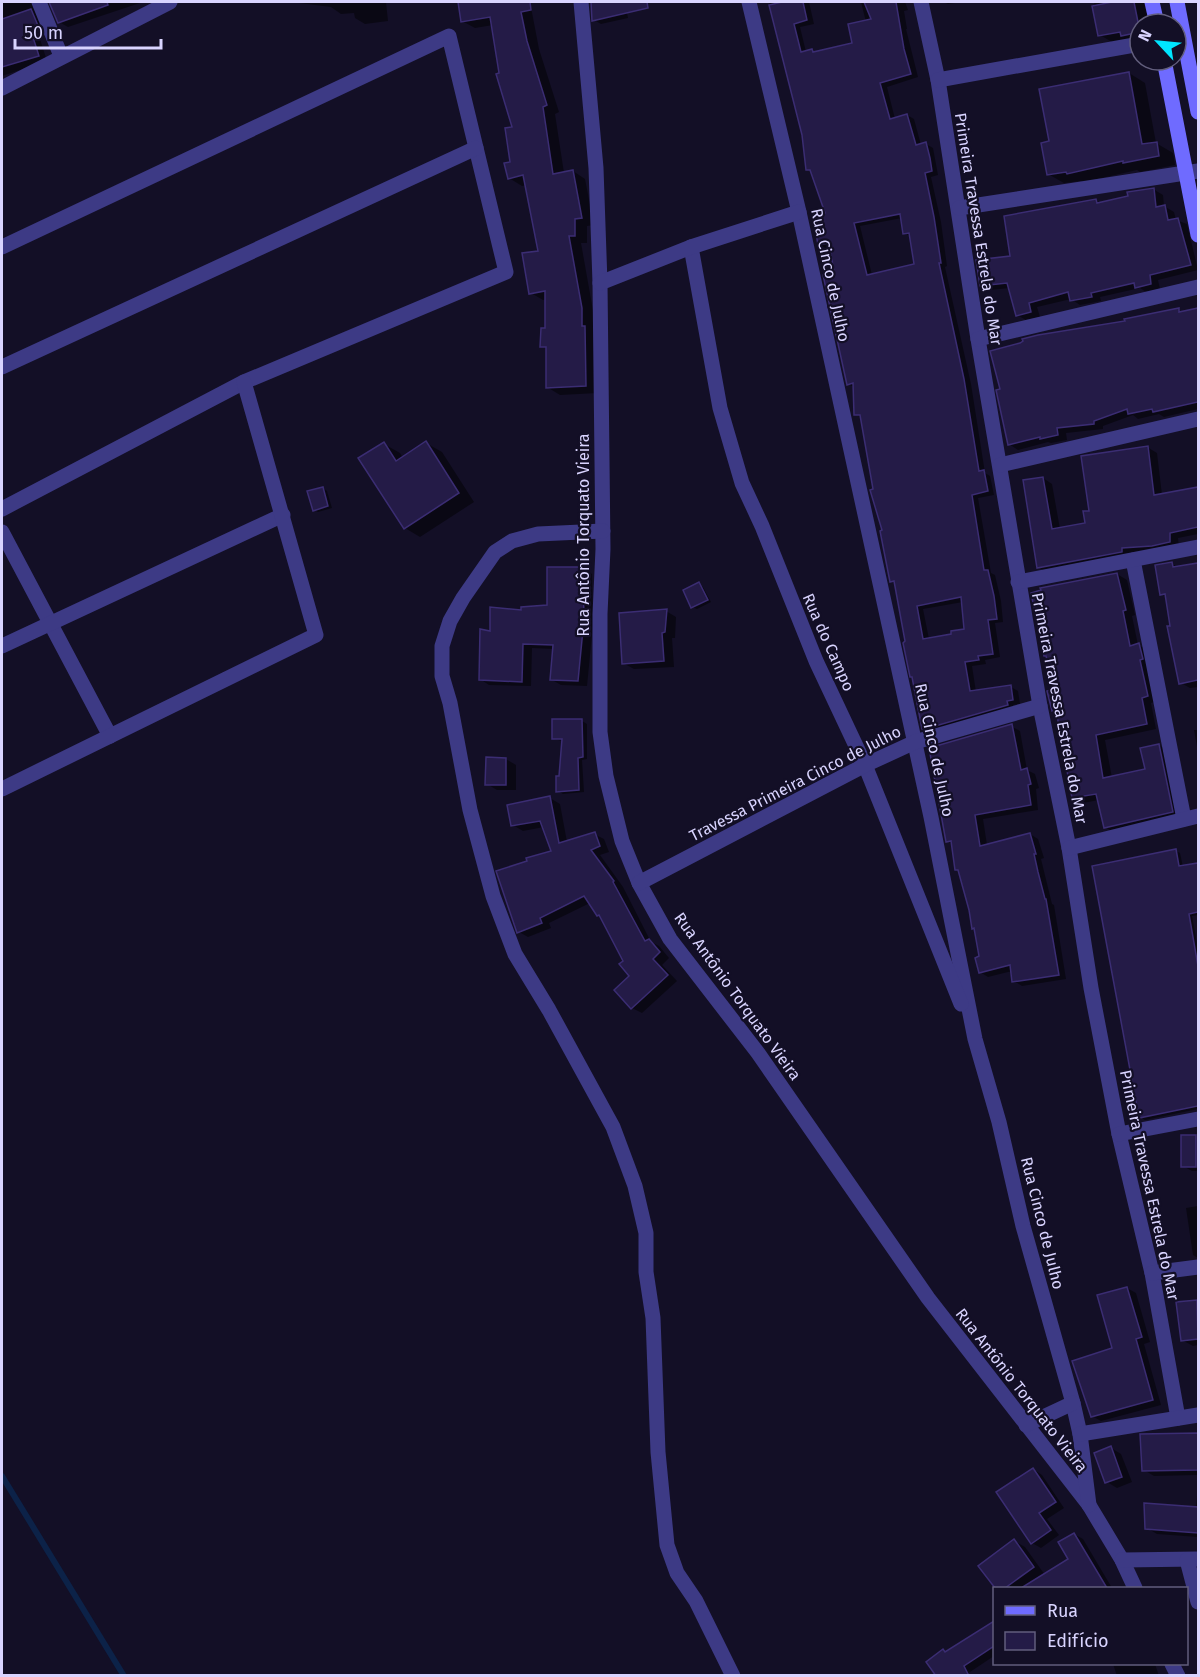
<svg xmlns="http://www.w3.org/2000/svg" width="1200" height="1677" viewBox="0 0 1200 1677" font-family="'Fira Sans',sans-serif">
<rect width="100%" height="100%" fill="#130f26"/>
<g fill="#0007" fill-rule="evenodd">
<polygon points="2,2 41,2 47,33 39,36 47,61 2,76"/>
<polygon points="50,2 143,2 68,27 59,22"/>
<polygon points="291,2 386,2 388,21 365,24 355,18 354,13 341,14 331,7"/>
<polygon points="459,2 530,2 539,49 559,112 555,114 564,173 573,171 585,179 594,225 587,226 587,243 581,243 594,316 598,393 560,395 547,387 547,349 542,346 546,329 547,299 543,300 531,293 540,252 527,185 522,186 509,178 514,128 501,74 493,25 475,28 462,21"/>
<polygon points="595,2 625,2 628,18 601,24 594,20 592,3"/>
<path d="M769,2H809L814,24L800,27L806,52L812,51L816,53L854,44L866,22L861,2H905L908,10L904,11L907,29H906L918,77L887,87L895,119L907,115L914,119L921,145L926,144L933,148L938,175L931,177L941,222L947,266L945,267L971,384L985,473L990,476L994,495L978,498L991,573L995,575L1001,601L1003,622L995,623L1000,657L985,660L986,664L972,666L976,692L1011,687L1018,691L1020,704L1013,705L1014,709L930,732L923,728L896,583L891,581L862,418L855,414L854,387L848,384L832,248L827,249L819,244L826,214L813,172L808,169L803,134ZM902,218L905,233L911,237L916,265L872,275L860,226ZM963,602L966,630L953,635L929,639L923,609Z"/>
<polygon points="943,2 962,2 948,4"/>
<polygon points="1094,2 1144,2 1149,24 1140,24 1140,41 1112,42 1100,35"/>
<polygon points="1129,73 1145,83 1156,143 1173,153 1175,165 1140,172 1137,170 1084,182 1081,181 1064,183 1048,174 1051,143"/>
<polygon points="1153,189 1163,195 1164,206 1174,212 1176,220 1187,224 1198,270 1158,280 1160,289 1146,292 1140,288 1100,297 1101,301 1080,305 1071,299 1037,307 1040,317 1026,320 1017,315 1010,288 990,290 981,285 1012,257 1096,200 1102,203"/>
<polygon points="1198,309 1198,409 1164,417 1159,414 1138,419 1133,415 1103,426 1103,429 1066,433 1067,440 1051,443 1048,442 1018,450 1009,444 1127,322 1179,310 1183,312"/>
<polygon points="426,443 442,452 474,502 420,537 405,528 384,444 400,453 403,458"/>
<polygon points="1147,447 1157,453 1162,495 1198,488 1198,534 1178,538 1179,547 1048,573 1038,567 1043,478 1052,484 1060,529 1086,524 1090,512"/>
<polygon points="323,488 327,491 332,508 318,512 314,510"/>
<polygon points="1172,564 1178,567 1198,564 1198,687 1190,688 1181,683 1167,597 1161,594"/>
<polygon points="583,568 592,574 593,625 587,686 561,685 552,680 554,649 532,648 531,686 489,685 480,679 492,633 522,611 549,607"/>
<polygon points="1117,574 1127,580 1135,615 1132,616 1138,645 1149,650 1157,701 1151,703 1156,729 1105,740 1112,778 1146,770 1159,745 1168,751 1182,817 1115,833 1105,827 1099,800 1083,803 1073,797 1058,713 1053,710 1056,690"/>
<polygon points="699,584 703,587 711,602 697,609 692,607"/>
<polygon points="666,611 676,617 675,638 672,638 674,667 634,669 623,663"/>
<polygon points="582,721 587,724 587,759 582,760 584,792 563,794 558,791 563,741 553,739"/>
<polygon points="1011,726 1020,731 1027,770 1035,774 1039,788 1036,789 1038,810 983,819 987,845 1030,834 1038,839 1044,858 1041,859 1052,904 1054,905 1066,979 1022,986 1014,981 1012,971 988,977 980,972 981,958 976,929 973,928 960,872 956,870 952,844 947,841"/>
<polygon points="1194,730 1198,730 1198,752"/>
<polygon points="506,759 516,765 516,790 497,790 487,784"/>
<polygon points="550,798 560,804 567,842 594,834 604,839 609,852 600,855 623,887 651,942 659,946 669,958 662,965 677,981 642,1013 632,1008 616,990 631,976 602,917 590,903 549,923 551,928 528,937 519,932 553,852 544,827 523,831 513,825"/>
<polygon points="1176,851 1180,853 1183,867 1198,864 1198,915 1192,916 1198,948 1198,1109 1145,1120 1141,1117"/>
<polygon points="1198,1135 1198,1171 1192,1171 1183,1166 1183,1137"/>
<polygon points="1198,1206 1198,1258 1193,1255 1186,1208"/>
<polygon points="1127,1288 1136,1293 1150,1342 1144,1344 1161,1405 1101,1421 1092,1416 1114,1349"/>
<polygon points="1197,1301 1198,1302 1198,1345 1193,1346 1182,1340"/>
<polygon points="1198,1435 1198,1475 1154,1476 1144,1470 1142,1436"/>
<polygon points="1111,1448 1121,1454 1132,1482 1117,1488 1107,1482"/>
<polygon points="1033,1469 1042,1475 1064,1508 1047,1519 1059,1535 1041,1548 1032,1543"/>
<polygon points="1198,1483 1198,1537 1157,1534 1147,1528 1196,1509"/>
<polygon points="1074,1534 1083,1539 1112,1588 1043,1588 1036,1579 1023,1588 997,1588 980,1566 1014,1541 1025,1547 1045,1575 1070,1559"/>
<polygon points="994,1623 994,1656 964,1676 947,1653"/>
<polygon points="1113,1664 1155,1664 1159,1676 1117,1676"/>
</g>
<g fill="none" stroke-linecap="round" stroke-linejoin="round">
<polyline stroke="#0c2248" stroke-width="6" points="2,1476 124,1676"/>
</g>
<g fill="#241b47" stroke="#3b2d73" stroke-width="1.5" fill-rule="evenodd">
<polygon points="49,2 107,2 108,5 58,23"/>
<polygon points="458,2 530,2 531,10 521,12 527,41 547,105 543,107 553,174 573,170 582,218 575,219 575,236 569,236 582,308 582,326 585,326 586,386 546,388 546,347 540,347 541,328 545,328 545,291 529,294 522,253 538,251 523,175 508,179 504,163 510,162 505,128 512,127 496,74 499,73 490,17 461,22"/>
<polygon points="591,2 647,2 648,8 592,21"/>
<path d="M782,2H803L807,20L794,24L801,52L812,49L813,52L852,43L848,24L871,19L864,2H896L904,49L911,74L880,83L890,119L907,114L916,145L926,142L930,158L932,171L925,173L934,217L941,263H939L964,379L979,471L984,470L988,491L972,495L984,570H988L994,596L997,619L988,620L993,654L978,656L979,660L965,662L970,691L1011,685L1013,700L1007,701L1008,705L925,729H922L912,677H910L903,643L905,641L894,581L890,582L880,531L882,530L870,490L873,489L860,415H854L853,383L847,385L823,275L834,272L829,243L818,245L813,215L825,213L810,170H806L802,135L769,5ZM900,214L903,234L909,233L914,264L867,275L854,223ZM961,597L964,629L951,631V634L923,639L917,606Z"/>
<polygon points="1112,2 1134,2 1140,32 1121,36 1120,32 1098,36 1092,6"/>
<polygon points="31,9 39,28 31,31 39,56 2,67 2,19"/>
<polygon points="1129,72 1142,144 1157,142 1159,156 1123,163 1123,161 1067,174 1066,172 1047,175 1041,143 1049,141 1039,89"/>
<polygon points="1154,188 1156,207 1165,205 1168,220 1178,218 1191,265 1150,275 1151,284 1135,288 1134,283 1091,293 1092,297 1070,301 1068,292 1029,303 1031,312 1016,316 1007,283 980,286 976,260 1010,256 1004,216 1096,199 1097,203 1128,196 1127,192"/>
<polygon points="1179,308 1179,312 1198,308 1198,402 1153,412 1152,409 1128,414 1127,409 1094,421 1094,424 1057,428 1058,435 1040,439 1040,437 1008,445 996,390 1000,389 990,351 1020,343 1023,341 1022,339 1038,335 1125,321 1124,319"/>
<polygon points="426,441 459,493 404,529 358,458 384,442 396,461"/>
<polygon points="1148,446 1154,495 1198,487 1198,527 1170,533 1170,542 1152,546 1122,548 1122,552 1037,568 1023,480 1043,477 1052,529 1085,523 1083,511 1089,511 1081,456"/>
<polygon points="323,487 328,506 313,511 307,491"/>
<polygon points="1172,562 1173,567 1198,563 1198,680 1179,684 1167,626 1170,626 1165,594 1160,595 1155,565"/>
<polygon points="547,567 583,567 584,619 578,681 550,680 553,645 523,644 522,682 479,680 480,629 490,631 490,607 521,610 521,607 547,605"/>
<polygon points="1117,573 1126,610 1123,611 1130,646 1139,643 1143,659 1140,660 1148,696 1142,698 1147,724 1096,735 1103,778 1145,769 1140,748 1159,744 1173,812 1104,828 1096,794 1072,798 1056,710 1052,711 1047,691 1055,689 1046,656 1044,656 1031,593 1041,590 1040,588"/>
<polygon points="699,582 708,600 691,608 683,590"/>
<polygon points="667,609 665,632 662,633 664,661 622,664 619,613"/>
<polygon points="552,719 582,719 583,757 578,758 579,790 556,792 556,776 559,776 562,739 552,739"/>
<polygon points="1012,724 1021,770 1027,768 1031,784 1028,785 1031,805 975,815 980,846 1030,833 1036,854 1034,854 1038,872 1045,899 1046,899 1059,975 1012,982 1010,965 979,973 975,958 979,956 974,928 972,929 969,910 958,870 955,870 951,841 946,842 929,748"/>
<polygon points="486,757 506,758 506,785 485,785"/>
<polygon points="550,796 559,843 595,832 600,846 591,850 614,881 613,882 645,941 649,939 660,952 653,959 668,975 631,1009 614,990 629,976 619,964 623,961 599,915 597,916 584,896 540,918 542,923 517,933 496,871 527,861 526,858 551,851 540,821 511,826 507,805"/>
<polygon points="1176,849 1179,866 1198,863 1198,912 1189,914 1198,966 1198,1106 1139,1118 1092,866"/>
<rect x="1181" y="1135" width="15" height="32"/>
<polygon points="1127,1287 1142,1337 1136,1339 1153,1400 1091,1417 1072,1361 1112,1348 1097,1295"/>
<polygon points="1197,1300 1198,1339 1181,1341 1176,1302"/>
<polygon points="1198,1433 1198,1470 1142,1471 1140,1434"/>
<polygon points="1111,1446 1122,1477 1105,1483 1094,1453"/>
<polygon points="1033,1468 1056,1502 1039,1513 1051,1530 1031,1544 996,1492"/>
<polygon points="1144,1503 1198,1507 1198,1533 1145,1529"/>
<polygon points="1074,1533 1107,1588 1021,1588 1068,1559 1058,1542"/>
<polygon points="1014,1539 1034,1567 1005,1588 995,1588 978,1566"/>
<polygon points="994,1621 994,1646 964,1666 969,1676 936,1676 926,1662 943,1649 945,1652"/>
</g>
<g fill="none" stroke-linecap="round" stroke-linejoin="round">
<g stroke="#3d3a85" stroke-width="15">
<polyline points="39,2 61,56"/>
<polyline points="581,2 596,168 600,283 603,549 600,614 600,732 606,776 622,841 639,883 670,939 758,1053 928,1298 1089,1505 1122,1560 1135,1588"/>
<polyline points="749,2 799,212 931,817 975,1039 999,1122 1023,1226 1073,1403 1080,1434 1089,1505"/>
<polyline points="921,2 938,80 978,339 1040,706 1069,848 1091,988 1119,1134 1152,1273 1178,1418"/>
<polyline points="938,80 1140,44"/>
<polyline points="2,88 170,2"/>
<polyline points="959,208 1198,171"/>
<polyline points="2,247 449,36 506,272 244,382 2,509"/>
<polyline points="691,247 720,408 742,483 762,526 816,661 865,765 961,1004"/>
<polyline points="600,283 691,247 799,212"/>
<polyline points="978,339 1198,287"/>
<polyline points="2,367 476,148"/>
<polyline points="1000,465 1198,419"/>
<polyline points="603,531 538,534 512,541 495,552 463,598 450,621 442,646 442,676 450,703 470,810 493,896 515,954 549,1010 613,1127 635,1186 646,1233 646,1272 653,1318 658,1452 667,1545 677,1573 696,1601 733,1676"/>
<polyline points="2,532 110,736"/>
<polyline points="1133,560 1184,819"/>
<polyline points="1018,582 1198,547"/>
<polyline points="2,646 283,515"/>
<polyline points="2,789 316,635 244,382"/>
<polyline points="1069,848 1198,816"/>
<polyline points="639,883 865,765 915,742 1040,706"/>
<polyline points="1119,1134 1198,1119"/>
<polyline points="1152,1273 1198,1267"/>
<polyline points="1026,1425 1073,1403"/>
<polyline points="1080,1434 1198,1415"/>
<polyline points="1122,1560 1198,1559"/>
<polyline points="1187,1560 1198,1602"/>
<polyline points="1172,1664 1178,1676"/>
</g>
<g stroke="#6f6bff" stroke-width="15">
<polyline points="1152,2 1157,24"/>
<polyline points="1177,2 1198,112"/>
<polyline points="1164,60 1198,235"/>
</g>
</g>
<g text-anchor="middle" stroke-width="4.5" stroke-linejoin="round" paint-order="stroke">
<g font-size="16" fill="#d9d4ff" stroke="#130f26">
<text transform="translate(979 229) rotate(81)" y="6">Primeira Travessa Estrela do Mar</text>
<text transform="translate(831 275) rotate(78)" y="6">Rua Cinco de Julho</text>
<text transform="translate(583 535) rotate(-90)" y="6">Rua Antônio Torquato Vieira</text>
<text transform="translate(829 642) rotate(66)" y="6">Rua do Campo</text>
<text transform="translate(1060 708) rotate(79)" y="6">Primeira Travessa Estrela do Mar</text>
<text transform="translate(935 750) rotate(78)" y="6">Rua Cinco de Julho</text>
<text transform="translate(795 783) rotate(-27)" y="6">Travessa Primeira Cinco de Julho</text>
<text transform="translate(738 996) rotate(54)" y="6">Rua Antônio Torquato Vieira</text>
<text transform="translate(1150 1185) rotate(78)" y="6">Primeira Travessa Estrela do Mar</text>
<text transform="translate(1043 1223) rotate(76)" y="6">Rua Cinco de Julho</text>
<text transform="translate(1022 1390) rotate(52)" y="6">Rua Antônio Torquato Vieira</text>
</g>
</g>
<rect width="1200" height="1677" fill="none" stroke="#d9d4ff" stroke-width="6"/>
<rect x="993" y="1587" width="195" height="78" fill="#130f26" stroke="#625e7d" stroke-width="1.5"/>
<rect x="1005" y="1606" width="30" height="9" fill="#6f6bff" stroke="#625e7d" stroke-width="1.5"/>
<text x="1047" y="1617" font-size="18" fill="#d9d4ff">Rua</text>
<rect x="1005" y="1632" width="30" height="18" fill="#241b47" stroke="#625e7d" stroke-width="1.5"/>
<text x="1047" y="1647" font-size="18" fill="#d9d4ff">Edifício</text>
<g transform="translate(1158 42) rotate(296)"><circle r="28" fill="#130f26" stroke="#625e7d" stroke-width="1.5"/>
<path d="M0-4.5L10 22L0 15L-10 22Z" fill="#00e5ff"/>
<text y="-9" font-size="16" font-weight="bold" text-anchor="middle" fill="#d9d4ff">N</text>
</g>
<path d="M15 39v9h146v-9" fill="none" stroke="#d9d4ff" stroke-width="3"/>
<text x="24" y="39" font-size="18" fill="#d9d4ff" stroke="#130f26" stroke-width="4.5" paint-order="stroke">50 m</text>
</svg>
